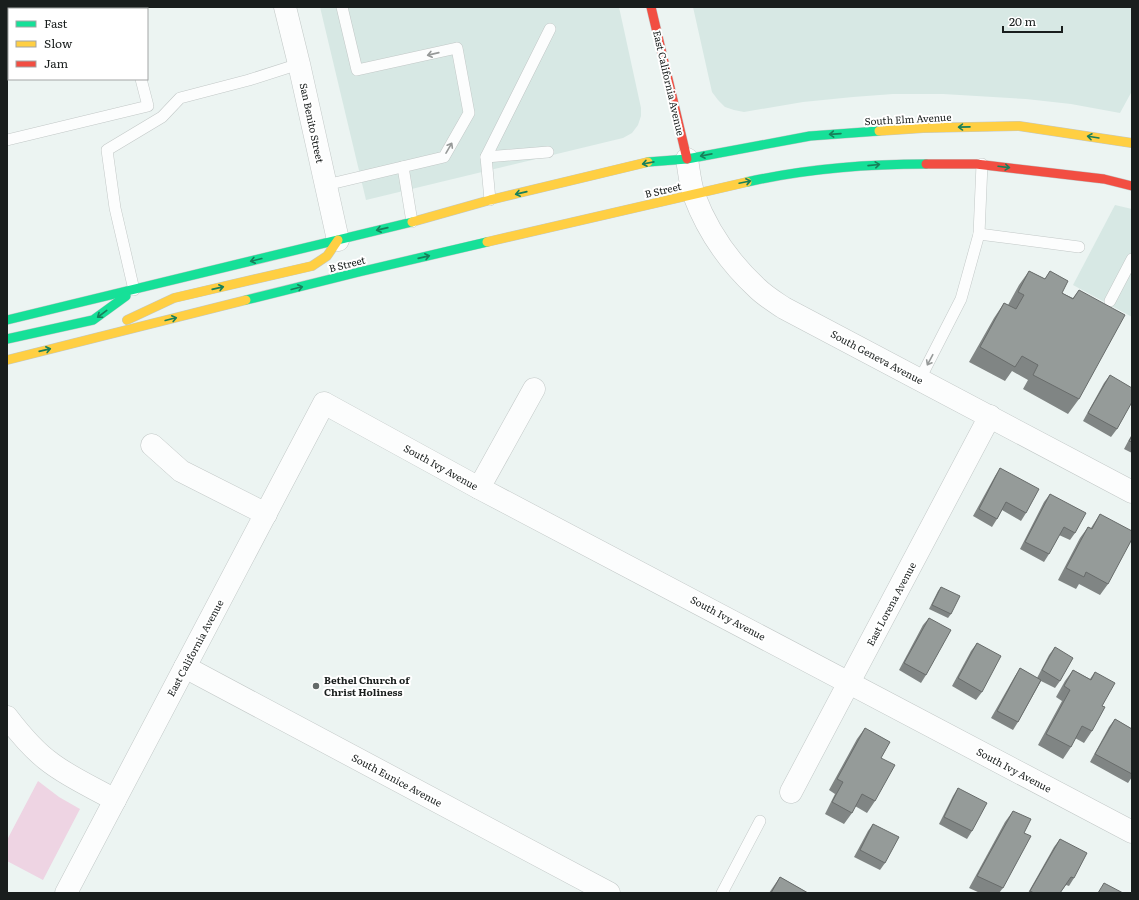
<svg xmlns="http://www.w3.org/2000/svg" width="1139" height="900" viewBox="0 0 1139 900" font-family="Literata,serif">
<rect width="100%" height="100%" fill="#ecf4f2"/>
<g fill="#d7e8e4">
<polygon points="320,7 619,7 641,108 641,116 638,125 632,133 623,138 366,200"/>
<polygon points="693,7 1132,7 1132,91 1120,113 1071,104 1026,99 943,94 893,94 853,97 803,102 744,112 734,110 725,107 718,100 712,92"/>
<polygon points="1115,205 1132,209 1132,317 1073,285"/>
</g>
<polygon fill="#eed4e3" points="38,781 59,797 80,809 43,880 7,861 7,840"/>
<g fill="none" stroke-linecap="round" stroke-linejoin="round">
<defs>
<g id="lane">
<polyline points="121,7 121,9"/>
<polyline points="7,140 148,106 141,79"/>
<polyline points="486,157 548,152"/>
<polyline points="403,167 412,222"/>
<polyline points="326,185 444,157 469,113 457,48 357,70 342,7"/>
<polyline points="490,200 486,157 550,29"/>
<polyline points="979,234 1079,247"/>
<polyline points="134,290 115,208 107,150 162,117 180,98 249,80 299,64"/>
<polyline points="1110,301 1132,259"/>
<polyline points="920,379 961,299 979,234 982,164"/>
<polyline points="722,893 760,821"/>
</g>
<g id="street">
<polyline points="285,7 299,64 338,240"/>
<path d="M687,159C689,171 690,184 694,195C707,230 730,263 757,288C765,296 775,302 784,308L1132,492"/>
<polyline points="152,445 181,471 266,514"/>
<polyline points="479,488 534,389"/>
<polyline points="185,667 609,893"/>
<path d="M7,717C20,734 34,751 51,763C71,778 94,788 115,800"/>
<polyline points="791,792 990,416"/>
<polyline points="66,893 324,403 479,488 1132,832"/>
</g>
<g id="fast">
<polyline points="648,162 687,159 810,136 879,131"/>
<path d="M747,182C805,169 866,164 926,164"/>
<polyline points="246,300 359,272 487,242"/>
<polyline points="7,320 412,222"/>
<polyline points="7,339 93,320 126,296"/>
</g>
<g id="slow">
<polyline points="879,131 923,128 1019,126 1132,143"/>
<polyline points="412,222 490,200 648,162"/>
<polyline points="487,242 747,182"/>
<polyline points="127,320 174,298 312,266 327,256 338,240"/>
<polyline points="7,360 246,300"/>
</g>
<g id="jam">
<polyline points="651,7 687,159"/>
<polyline points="926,164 976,164 1104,179 1132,186"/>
</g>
</defs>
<use href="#lane" stroke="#c2c8c7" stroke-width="12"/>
<use href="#street" stroke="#c2c8c7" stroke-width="23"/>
<use href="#fast" stroke="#c2c8c7" stroke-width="10"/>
<use href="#slow" stroke="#c2c8c7" stroke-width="10"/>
<use href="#jam" stroke="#c2c8c7" stroke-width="10"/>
<use href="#lane" stroke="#fcfdfd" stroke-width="11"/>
<use href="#street" stroke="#fcfdfd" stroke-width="22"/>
<use href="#fast" stroke="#16e098" stroke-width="9"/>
<use href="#slow" stroke="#ffcf43" stroke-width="9"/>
<use href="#jam" stroke="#f24e42" stroke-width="9"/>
</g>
<g fill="#808584">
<polygon points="1029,271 1045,279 1050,271 1062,293 1073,298 1079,290 1079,399 1068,414 1023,389 1028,380 1012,371 1005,381 969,362 994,318 1004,303 1008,305 1019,285"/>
<polygon points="1110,375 1117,429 1111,437 1083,421 1104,383"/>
<polygon points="1132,434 1132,453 1124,449"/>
<polygon points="1000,468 1026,513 1021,521 1002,510 997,519 992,527 973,516 995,476"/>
<polygon points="1050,494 1075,533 1070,540 1059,535 1049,554 1044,562 1020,549 1044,502"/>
<polygon points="1100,514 1108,584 1100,595 1079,584 1076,589 1058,580 1080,538 1088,527 1091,528"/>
<polygon points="941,587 951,614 948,618 929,609 938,591"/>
<polygon points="929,618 926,675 921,683 899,670 923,625"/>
<polygon points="977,643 982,692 976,700 952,686 971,651"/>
<polygon points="1055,647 1060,681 1055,688 1041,681 1018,722 1013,730 991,718 1015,676 1020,668 1037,678 1049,655"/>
<polygon points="1073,670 1090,679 1095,672 1102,706 1092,731 1084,743 1075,738 1071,747 1063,759 1038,745 1062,701 1056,697 1065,681"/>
<polygon points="1115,719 1132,729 1132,777 1128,783 1090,762 1109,727"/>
<polygon points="865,728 881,758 875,801 867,813 855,806 852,813 844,824 825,814 835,794 829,790 857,739"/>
<polygon points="958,788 972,831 967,839 939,824 953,796"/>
<polygon points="1013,811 1024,833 1003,888 999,893 980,893 969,888 1005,822"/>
<polygon points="873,824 885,863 880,870 854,857 868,831"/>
<polygon points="1060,839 1074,878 1069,886 1066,885 1060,893 1028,893 1054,847"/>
<polygon points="780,877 808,893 769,893"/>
</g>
<g fill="#959b99" stroke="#686c6b">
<polygon points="1029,271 1045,279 1050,271 1068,281 1062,293 1073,299 1079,290 1125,315 1079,399 1033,375 1038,365 1022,356 1015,367 980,347 1004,303 1016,309 1024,295 1018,292"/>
<polygon points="1110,375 1132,388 1132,402 1117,429 1088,413"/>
<polygon points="1132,436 1132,442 1129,441"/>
<polygon points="1000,468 1039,489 1026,513 1006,502 997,519 979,509"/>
<polygon points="1050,494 1086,513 1075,533 1064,527 1049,554 1025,542"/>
<polygon points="1100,514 1132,531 1132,539 1108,584 1086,572 1084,577 1066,568 1088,527 1092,529"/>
<polygon points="941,587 960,596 951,614 932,605"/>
<polygon points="929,618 951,630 926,675 904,663"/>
<polygon points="977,643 1001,656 982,692 958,678"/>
<polygon points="1055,647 1073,658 1060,681 1042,670"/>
<polygon points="1020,668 1041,680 1018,722 997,711"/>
<polygon points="1073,670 1091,680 1095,672 1115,683 1102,706 1105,707 1092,731 1082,726 1071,747 1046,734 1070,690 1064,686"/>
<polygon points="1115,719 1132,729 1132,774 1095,754"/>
<polygon points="865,728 890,742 881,758 895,765 875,801 862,794 852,813 832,802 843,782 837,779"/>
<polygon points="958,788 987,803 972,831 944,817"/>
<polygon points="1013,811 1031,819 1024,833 1031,836 1003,888 977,876"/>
<polygon points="873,824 899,837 885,863 860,850"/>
<polygon points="1060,839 1087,853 1074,878 1071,877 1060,893 1034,893 1030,891"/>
<polygon points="780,877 808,893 771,893"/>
<polygon points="1104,883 1123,893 1098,893"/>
</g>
<defs><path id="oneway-shaft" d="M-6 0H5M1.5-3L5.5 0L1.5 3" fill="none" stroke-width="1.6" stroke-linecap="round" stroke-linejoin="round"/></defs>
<g stroke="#969998">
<use href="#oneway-shaft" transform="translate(433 54) rotate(167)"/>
<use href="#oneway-shaft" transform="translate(449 148) rotate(-60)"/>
<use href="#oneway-shaft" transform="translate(930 360) rotate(118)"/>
</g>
<g stroke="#187f5a">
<use href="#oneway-shaft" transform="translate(964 127) rotate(179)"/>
<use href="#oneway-shaft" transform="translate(835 134) rotate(176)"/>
<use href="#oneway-shaft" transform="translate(1093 137) rotate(-171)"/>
<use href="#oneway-shaft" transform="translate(706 155) rotate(169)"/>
<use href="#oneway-shaft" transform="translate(648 163) rotate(169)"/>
<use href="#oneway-shaft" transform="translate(874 165) rotate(-6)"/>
<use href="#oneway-shaft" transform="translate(1004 167) rotate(7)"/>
<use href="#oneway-shaft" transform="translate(745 182) rotate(-12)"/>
<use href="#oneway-shaft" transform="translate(521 193) rotate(167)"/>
<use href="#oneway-shaft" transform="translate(382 229) rotate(167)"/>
<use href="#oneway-shaft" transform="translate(424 257) rotate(-13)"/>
<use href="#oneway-shaft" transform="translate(256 260) rotate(166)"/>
<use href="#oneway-shaft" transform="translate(218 288) rotate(-13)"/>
<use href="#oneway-shaft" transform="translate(297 288) rotate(-14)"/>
<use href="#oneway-shaft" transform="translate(102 314) rotate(143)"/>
<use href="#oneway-shaft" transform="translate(171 319) rotate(-14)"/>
<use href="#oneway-shaft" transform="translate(45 350) rotate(-13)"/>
</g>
<circle fill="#636968" stroke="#fff" stroke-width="1.5" cx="316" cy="686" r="4"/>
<g text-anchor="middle" stroke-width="4" stroke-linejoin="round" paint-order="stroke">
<g font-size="10" fill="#191e1d" stroke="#fff">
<text transform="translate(669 83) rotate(77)" y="4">East California Avenue</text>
<text transform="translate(908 119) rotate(-3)" y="4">South Elm Avenue</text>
<text transform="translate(312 123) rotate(78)" y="4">San Benito Street</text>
<text transform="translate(663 190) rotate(-13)" y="4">B Street</text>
<text transform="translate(347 264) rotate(-14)" y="4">B Street</text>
<text transform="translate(877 357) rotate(28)" y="4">South Geneva Avenue</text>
<text transform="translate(441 467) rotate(29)" y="4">South Ivy Avenue</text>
<text transform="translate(891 604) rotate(-62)" y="4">East Lorena Avenue</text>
<text transform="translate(728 618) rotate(28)" y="4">South Ivy Avenue</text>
<text transform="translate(195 648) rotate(-62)" y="4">East California Avenue</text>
<text transform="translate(1014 770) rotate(28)" y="4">South Ivy Avenue</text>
<text transform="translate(397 780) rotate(28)" y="4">South Eunice Avenue</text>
</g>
<g font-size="10" font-weight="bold" fill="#191e1d" stroke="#fff" text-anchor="start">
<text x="324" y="684">Bethel Church of<tspan x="324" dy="12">Christ Holiness</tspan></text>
</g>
</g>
<rect width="1139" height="900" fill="none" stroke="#191e1d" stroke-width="16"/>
<rect x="8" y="8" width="140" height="72" fill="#ffffff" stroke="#a3a5a5"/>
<rect x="16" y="21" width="20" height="6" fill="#16e098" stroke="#a3a5a5"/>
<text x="44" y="28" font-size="12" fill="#191e1d">Fast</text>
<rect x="16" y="41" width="20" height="6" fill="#ffcf43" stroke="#a3a5a5"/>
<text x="44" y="48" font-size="12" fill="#191e1d">Slow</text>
<rect x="16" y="61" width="20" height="6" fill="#f24e42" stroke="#a3a5a5"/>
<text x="44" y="68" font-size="12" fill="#191e1d">Jam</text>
<path d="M1003 26v6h59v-6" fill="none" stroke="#191e1d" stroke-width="2"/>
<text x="1009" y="26" font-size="12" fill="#191e1d" stroke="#ffffff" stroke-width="3" paint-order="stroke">20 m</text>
</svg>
